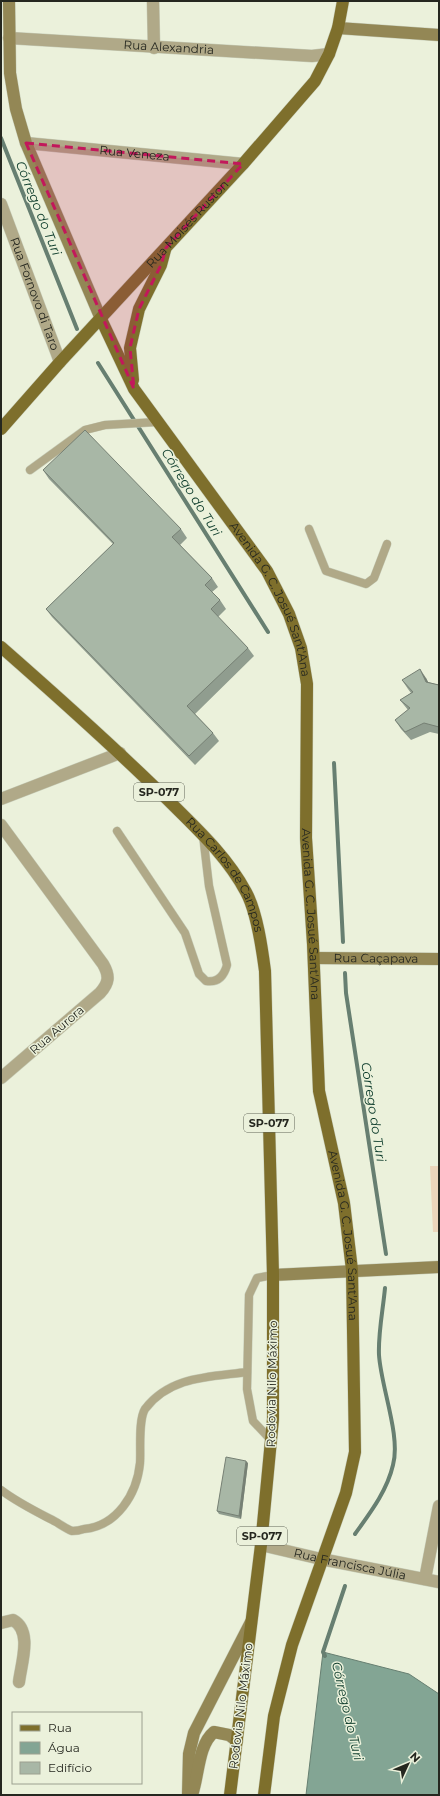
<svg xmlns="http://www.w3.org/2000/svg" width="440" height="1796" viewBox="0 0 440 1796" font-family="Montserrat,sans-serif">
<rect width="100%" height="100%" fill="#ebf1db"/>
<polygon fill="#ebd6bb" points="430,1166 439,1166 439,1232 433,1232"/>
<polygon fill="#83a594" stroke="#677f71" points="323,1652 409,1674 439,1694 439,1795 306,1795"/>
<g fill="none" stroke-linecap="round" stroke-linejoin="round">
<g stroke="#677f71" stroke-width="4">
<polyline points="1,138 77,329"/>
<polyline points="98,363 268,632"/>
<polyline points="334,763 343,942"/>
<polyline points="345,973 346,993 386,1254"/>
<path d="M355,1534C370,1513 387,1491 393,1465C401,1436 381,1387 379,1355C378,1333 383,1310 385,1288"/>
<polyline points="325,1656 323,1652 345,1586"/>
</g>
<defs>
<g id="lane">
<polyline points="30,470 85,430 105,425 157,422"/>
<polyline points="309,529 326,571 366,584 374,578 387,544"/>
<path d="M117,831L185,933L199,974L206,981C218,983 224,976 227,965L209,886L203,835"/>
<polyline points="271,1440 253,1421 247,1389 249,1295 257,1278 273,1275"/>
<path d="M1,1490C18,1503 37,1512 56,1522C61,1525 67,1529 72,1531C75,1531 81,1530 84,1529C117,1526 137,1494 140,1463C141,1450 138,1420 145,1409C170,1376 210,1377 247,1372"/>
</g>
<g id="street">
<polyline points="153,1 154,48"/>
<path id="s1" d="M9,38L312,56L329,54"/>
<path id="s2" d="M26,143L243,164"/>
<path id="s3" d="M1,204L60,362"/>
<polyline points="1,799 120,753"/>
<path d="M1,825L103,964C110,976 109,983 100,993L1,1078"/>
<path id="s4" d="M261,1545L321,1559L439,1582"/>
<polyline points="425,1579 439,1506"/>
<path d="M1,1623L13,1620C33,1631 21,1664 19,1682"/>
</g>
<g id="secondary">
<polyline points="9,1 10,73 16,109 26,143 101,319"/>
<polyline points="338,28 439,35"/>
<path id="s5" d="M314,958L439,959"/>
<polyline points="273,1275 439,1267"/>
<polyline points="188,1795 189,1754 194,1733 251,1622"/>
<path d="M192,1795C199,1775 198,1745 214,1732L229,1735L237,1741"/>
</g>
<g id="primary">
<path id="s6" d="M101,319L134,389L267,571L289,614L301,648L307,684L306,838L313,944L319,1091L344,1203L352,1270L355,1452L346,1493L292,1645L274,1716L264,1795"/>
<polyline points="133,380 130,348 139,309 161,265 165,250"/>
<path id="s7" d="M1,429L60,362L243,164L315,81L329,54L338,28L343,1"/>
<path id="s8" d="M1,647C58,697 114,747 168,800C196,828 227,856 246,892C257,912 262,948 265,971L273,1275V1419L261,1545L230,1795"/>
</g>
</defs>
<use href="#lane" stroke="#c7cdb9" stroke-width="9"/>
<use href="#street" stroke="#c7cdb9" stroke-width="13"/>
<use href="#secondary" stroke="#c7cdb9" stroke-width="13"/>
<use href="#primary" stroke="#c7cdb9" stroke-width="13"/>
<use href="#lane" stroke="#b0a988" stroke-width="8"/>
<use href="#street" stroke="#b0a988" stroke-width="12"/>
<use href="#secondary" stroke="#938755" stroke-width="12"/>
<use href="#primary" stroke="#7e6f2c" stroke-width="12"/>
</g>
<g fill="#909d8f">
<polygon points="43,470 181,529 187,538 180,545 212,578 218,587 212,592 220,600 226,609 218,617 248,648 254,656 195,714 213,733 219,741 195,765 52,617 46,609 113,544 49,479"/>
<polygon points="426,678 428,682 439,685 439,734 430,732 411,740 401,729 395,720 408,710 400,700 411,693 408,689 402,680"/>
<polygon points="248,1463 241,1519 219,1514 217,1511"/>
</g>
<g fill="#768074">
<polygon points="420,669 426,678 432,690 426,682"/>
<polygon points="246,1461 248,1463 241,1519 239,1516"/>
</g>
<g fill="#a8b7a6" stroke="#768074">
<polygon points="85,430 181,529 172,537 212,578 205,585 220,600 211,609 248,648 187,706 213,733 189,756 46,609 114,543 43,470"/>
<polygon points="420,669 426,682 439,685 439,727 424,723 405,732 395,720 410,708 400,700 413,692 402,680"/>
<polygon points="226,1457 246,1461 239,1516 217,1511"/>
</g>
<path fill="#c2185b" fill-opacity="0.2" stroke="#c2185b" stroke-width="3" stroke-dasharray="8 5" stroke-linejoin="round" d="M26,143L243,164L166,248L161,265L139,309L130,348L134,389Z"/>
<g text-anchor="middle" stroke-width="3" stroke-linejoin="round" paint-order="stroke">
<g fill="#ebf1db" stroke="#606457" stroke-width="1">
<rect x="134" y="783" width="50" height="18" rx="3"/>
<rect x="244" y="1114" width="50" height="18" rx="3"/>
<rect x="237" y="1527" width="50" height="18" rx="3"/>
</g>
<g font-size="11" font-weight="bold" fill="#25271f">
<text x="159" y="796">SP-077</text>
<text x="269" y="1127">SP-077</text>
<text x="262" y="1540">SP-077</text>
</g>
<g font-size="12" fill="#25271f" stroke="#ebf1db">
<text dy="4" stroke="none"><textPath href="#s1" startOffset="160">Rua Alexandria</textPath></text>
<text dy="4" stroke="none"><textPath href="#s2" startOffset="109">Rua Veneza</textPath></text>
<text dy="4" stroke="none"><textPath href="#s7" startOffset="277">Rua Moisés Ruston</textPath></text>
<text dy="4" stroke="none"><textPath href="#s3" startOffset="96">Rua Fornovo di Taro</textPath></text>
<text dy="4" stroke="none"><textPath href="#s6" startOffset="330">Avenida G. C. Josué Sant'Ana</textPath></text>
<text dy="4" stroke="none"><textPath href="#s8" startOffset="322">Rua Carlos de Campos</textPath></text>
<text dy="4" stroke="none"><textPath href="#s6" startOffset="654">Avenida G. C. Josué Sant'Ana</textPath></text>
<text dy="4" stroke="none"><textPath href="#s5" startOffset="62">Rua Caçapava</textPath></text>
<text transform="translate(57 1030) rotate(-41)" y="4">Rua Aurora</text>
<text dy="4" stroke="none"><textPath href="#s6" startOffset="978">Avenida G. C. Josué Sant'Ana</textPath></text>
<text transform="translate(272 1384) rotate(-89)" y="4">Rodovia Nilo Máximo</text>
<text dy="4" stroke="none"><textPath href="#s4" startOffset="91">Rua Francisca Júlia</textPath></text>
<text transform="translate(241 1706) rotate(-83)" y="4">Rodovia Nilo Máximo</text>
</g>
<g font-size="13" font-style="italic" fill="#093928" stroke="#ebf1db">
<text transform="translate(39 208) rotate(68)" y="5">Córrego do Turi</text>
<text transform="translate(192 492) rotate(58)" y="5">Córrego do Turi</text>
<text transform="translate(374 1112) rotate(81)" y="5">Córrego do Turi</text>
<text transform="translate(348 1711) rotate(77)" y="5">Córrego do Turi</text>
</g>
</g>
<rect width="440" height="1796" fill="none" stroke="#25271f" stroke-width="4"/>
<rect x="12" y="1712" width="130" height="72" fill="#ebf1db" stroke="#9ca090"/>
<rect x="20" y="1725" width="20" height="6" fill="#7e6f2c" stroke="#9ca090"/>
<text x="48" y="1732" font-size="12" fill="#25271f">Rua</text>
<rect x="20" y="1742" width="20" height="12" fill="#83a594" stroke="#9ca090"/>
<text x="48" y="1752" font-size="12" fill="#25271f">Água</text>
<rect x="20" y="1762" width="20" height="12" fill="#a8b7a6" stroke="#9ca090"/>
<text x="48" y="1772" font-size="12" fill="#25271f">Edifício</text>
<g transform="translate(408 1764) rotate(46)" stroke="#ebf1db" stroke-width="3" paint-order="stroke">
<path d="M0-3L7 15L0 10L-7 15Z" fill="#25271f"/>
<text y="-6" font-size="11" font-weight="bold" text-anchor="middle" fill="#25271f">N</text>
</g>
</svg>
